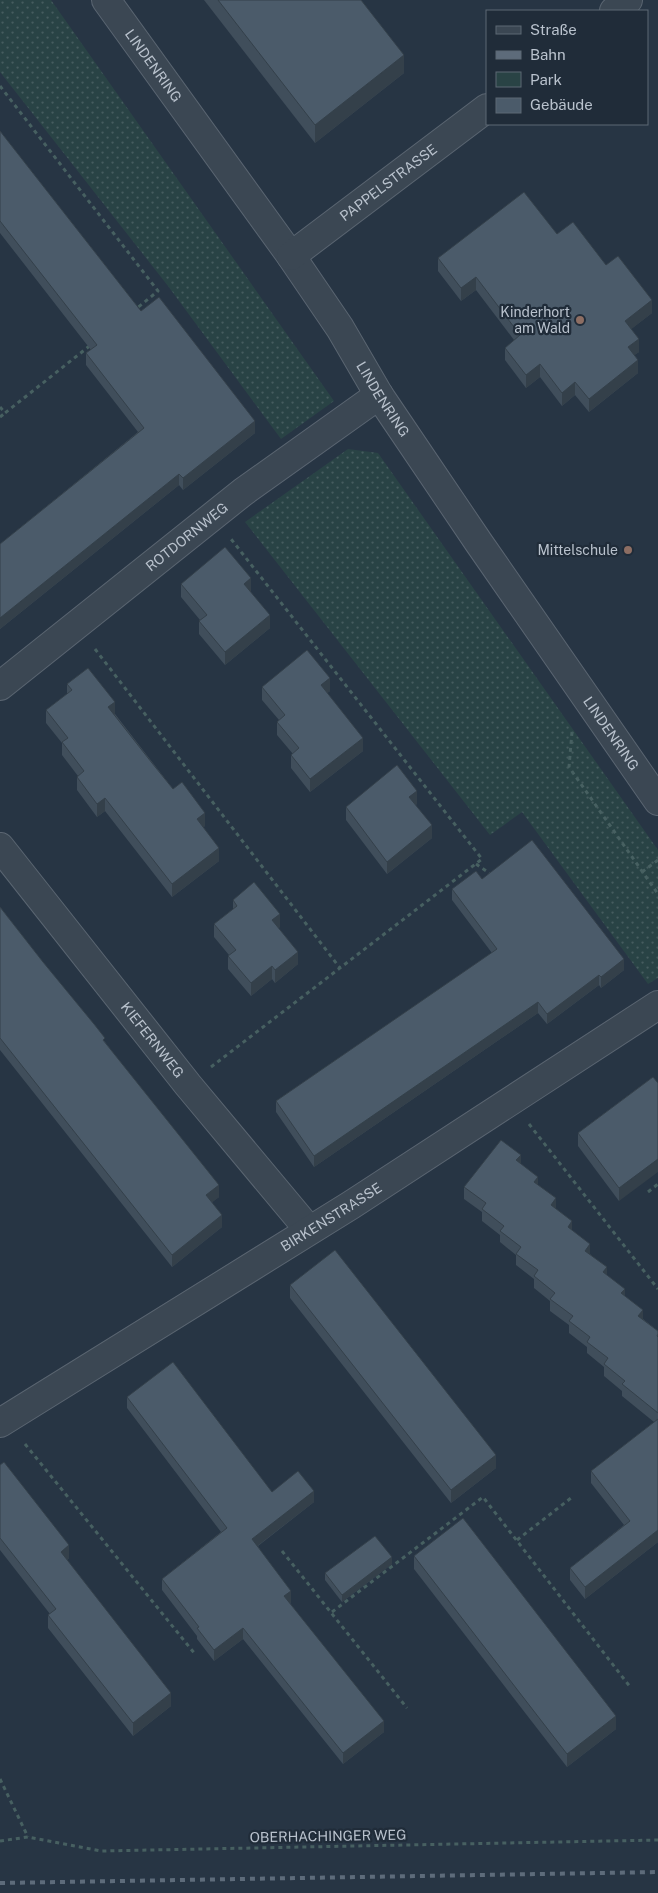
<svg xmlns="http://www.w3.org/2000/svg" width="658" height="1893" viewBox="0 0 658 1893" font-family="'Public Sans',sans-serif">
<defs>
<pattern id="green-dots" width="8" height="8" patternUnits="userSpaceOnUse" patternTransform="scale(1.25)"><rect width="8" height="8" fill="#294345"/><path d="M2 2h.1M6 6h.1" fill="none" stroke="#465c5f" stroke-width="1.8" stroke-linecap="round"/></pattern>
</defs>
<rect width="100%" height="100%" fill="#273544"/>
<g fill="url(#green-dots)">
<polygon points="0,0 51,0 334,401 281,439 168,286 0,72"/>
<polygon points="348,449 378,453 658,850 658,978 648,984 522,812 490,835 245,522"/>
</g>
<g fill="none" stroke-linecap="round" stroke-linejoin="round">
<defs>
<g id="street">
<path id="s1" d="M106,0L291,256L340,328L379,395L479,543L658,801"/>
<polyline points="614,11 628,0"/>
<path id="s2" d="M291,256L487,108"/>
<path id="s3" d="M0,686L243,492L379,395"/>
<path id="s4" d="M0,847L188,1085L309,1230"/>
<path id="s5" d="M0,1423L351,1205L658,1005"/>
</g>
</defs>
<use href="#street" stroke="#5a6571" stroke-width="30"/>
<g stroke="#476061" stroke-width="3" stroke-dasharray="4 4" stroke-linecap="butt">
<polyline points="0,86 158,291 136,309"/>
<polyline points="0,407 5,413 92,344"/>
<polyline points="0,417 5,413"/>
<polyline points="95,649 340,968"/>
<polyline points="572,732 569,767 658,894"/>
<polyline points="476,864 492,875"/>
<polyline points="642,872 658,860"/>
<polyline points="211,1067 482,859 231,539"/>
<polyline points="529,1124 658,1289"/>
<polyline points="648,1192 658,1184"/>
<polyline points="25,1444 195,1654"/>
<polyline points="517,1540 571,1498"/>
<polyline points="282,1551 407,1708"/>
<polyline points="332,1612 483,1497 631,1688"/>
<polyline points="0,1779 28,1837"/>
<polyline points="0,1841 28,1837 101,1851 658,1840"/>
</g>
<use href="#street" stroke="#3b4753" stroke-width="28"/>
<polyline stroke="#5d6b7a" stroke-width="4" stroke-dasharray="5 5" stroke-linecap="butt" points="0,1883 658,1872"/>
</g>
<g fill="#404e5b">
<polygon points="204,0 361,0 404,73 315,143"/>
<polygon points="0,131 141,311 255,433 183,490 179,485 0,629 0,544 138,432 86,365 86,353 91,350 0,233"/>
<polygon points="557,234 606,265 652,313 631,329 639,352 634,355 638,373 589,412 575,395 562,406 540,377 526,388 505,360 505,348 514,340 476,290 461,301 438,271 438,258"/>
<polygon points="181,584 251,591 250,591 270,628 225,665 199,634 199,621 200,620 181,597"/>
<polygon points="67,684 115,714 173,789 205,826 203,827 219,861 172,897 105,811 97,817 77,790 77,777 78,776 62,755 62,743 46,723 46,710 67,694"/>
<polygon points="262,687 330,691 327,693 363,751 310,792 291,768 291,755 293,754 277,735 277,722 279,720 262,700"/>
<polygon points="417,804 415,805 432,838 387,874 346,820 346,807"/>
<polygon points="482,879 624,970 601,988 599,985 547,1024 538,1013 314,1167 276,1112 276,1101 492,953 452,900 452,889"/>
<polygon points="233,900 280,927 278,928 298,964 275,983 272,979 251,996 228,969 228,956 229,955 214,937 214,924 233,909"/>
<polygon points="0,907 105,1042 219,1197 212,1202 222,1227 172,1267 0,1050"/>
<polygon points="653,1077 619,1201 578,1146 578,1133"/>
<polygon points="521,1164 538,1185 590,1254 607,1275 625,1296 643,1319 658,1331 658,1542 585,1599 570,1580 570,1568 624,1525 591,1483 591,1471 654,1422 622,1396 622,1391 604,1376 604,1367 587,1353 587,1347 569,1333 569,1325 550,1311 550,1301 534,1288 534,1279 516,1265 516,1255 500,1242 500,1235 482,1221 482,1212 464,1199 464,1187"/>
<polygon points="290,1285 496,1468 451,1503 290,1298"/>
<polygon points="127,1397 272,1492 314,1502 258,1546 291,1602 290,1603 384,1732 343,1764 243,1639 214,1661 197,1639 197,1636 162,1590 162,1579 221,1532 127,1408"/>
<polygon points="0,1465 69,1558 67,1560 171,1706 133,1736 48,1628 48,1615 50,1614 0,1550"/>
<polygon points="414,1556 616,1729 567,1767 414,1569"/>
<polygon points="392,1564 342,1602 325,1580 325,1573"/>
</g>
<g fill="#34404a">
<polygon points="404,55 404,73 315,143 315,125"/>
<polygon points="476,277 476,290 461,301 461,288"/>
<polygon points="652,300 652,313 625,334 625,321"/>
<polygon points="639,339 639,352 628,360 628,347"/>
<polygon points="638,360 638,373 589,412 589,399"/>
<polygon points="540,364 540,377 526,388 526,375"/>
<polygon points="575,382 575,395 562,406 562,393"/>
<polygon points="255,421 255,433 183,490 183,478"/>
<polygon points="179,474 179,485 0,629 0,618"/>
<polygon points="251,578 251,591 244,597 244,584"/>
<polygon points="270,615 270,628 225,665 225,652"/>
<polygon points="330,678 330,691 321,698 321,685"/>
<polygon points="115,702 115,714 108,720 108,707"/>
<polygon points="363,738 363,751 310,792 310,779"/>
<polygon points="417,791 417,804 409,810 409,797"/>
<polygon points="105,798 105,811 97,817 97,804"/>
<polygon points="205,813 205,826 197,832 197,819"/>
<polygon points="432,825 432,838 387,874 387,862"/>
<polygon points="219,848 219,861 172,897 172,884"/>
<polygon points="280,914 280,927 272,933 272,920"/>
<polygon points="298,952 298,964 275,983 275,970"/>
<polygon points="624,959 624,970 601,988 601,977"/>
<polygon points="272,966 272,979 251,996 251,983"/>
<polygon points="599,975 599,985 547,1024 547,1014"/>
<polygon points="538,1002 538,1013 314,1167 314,1156"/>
<polygon points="521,1155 521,1167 516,1160"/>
<polygon points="658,1159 658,1172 619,1201 619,1188"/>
<polygon points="538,1177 538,1189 534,1182"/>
<polygon points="219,1185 219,1197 206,1207 206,1195"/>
<polygon points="556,1198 556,1210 551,1205"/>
<polygon points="222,1215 222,1227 172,1267 172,1255"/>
<polygon points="572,1221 572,1233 568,1227"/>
<polygon points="590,1244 590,1256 585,1251"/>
<polygon points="607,1267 607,1279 603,1272"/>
<polygon points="625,1289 625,1301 621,1293"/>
<polygon points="643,1310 643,1322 638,1316"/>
<polygon points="496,1455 496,1468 451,1503 451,1490"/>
<polygon points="314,1491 314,1502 252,1550 252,1539"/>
<polygon points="658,1530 658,1542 585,1599 585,1587"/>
<polygon points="69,1545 69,1558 61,1565 61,1552"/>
<polygon points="392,1557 392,1564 342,1602 342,1595"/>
<polygon points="291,1591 291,1602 284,1607 284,1596"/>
<polygon points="243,1628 243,1639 214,1661 214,1650"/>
<polygon points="171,1693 171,1706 133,1736 133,1723"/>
<polygon points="616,1716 616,1729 567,1767 567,1754"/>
<polygon points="384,1721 384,1732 343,1764 343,1753"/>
</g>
<g fill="#4b5b6a" stroke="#34404a">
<polygon points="218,0 361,0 404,55 315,125"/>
<polygon points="0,131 141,311 159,297 255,421 183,478 179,474 0,618 0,544 144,428 86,353 97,345 0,221"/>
<polygon points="524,192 557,234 573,222 606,265 618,256 652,300 625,321 639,339 628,347 638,360 589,399 575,382 562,393 540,364 526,375 505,348 520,335 476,277 461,288 438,258"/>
<polygon points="225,547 251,578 244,584 270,615 225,652 199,621 207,615 181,584"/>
<polygon points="307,650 330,678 321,685 363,738 310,779 291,755 299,748 277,722 285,715 262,687"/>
<polygon points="88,668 115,702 108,707 152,763 173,789 182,782 205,813 197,819 219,848 172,884 105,798 97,804 77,777 84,771 62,742 68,738 46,710 72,690 67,684"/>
<polygon points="397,765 417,791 409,797 432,825 387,862 346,807"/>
<polygon points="532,840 624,959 601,977 599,975 547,1014 538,1002 314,1156 276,1101 497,949 452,889 476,871 482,879"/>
<polygon points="254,882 280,914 272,920 298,952 275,970 272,966 251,983 228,956 236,950 214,924 237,906 233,900"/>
<polygon points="0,907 43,962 94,1024 105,1038 103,1040 219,1185 206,1195 222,1215 172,1255 0,1038"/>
<polygon points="653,1077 658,1083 658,1159 619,1188 578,1133"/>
<polygon points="501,1140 521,1155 516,1160 538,1177 534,1182 556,1198 551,1205 572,1221 568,1227 590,1244 585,1251 607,1267 603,1272 625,1289 621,1293 643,1310 638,1316 658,1331 658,1334 657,1336 658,1337 658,1413 622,1384 625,1381 604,1364 608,1358 587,1342 590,1337 569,1321 573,1316 550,1299 555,1293 534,1276 538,1270 516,1254 521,1247 500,1231 504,1226 482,1209 486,1203 464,1187"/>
<polygon points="335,1250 496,1455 451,1490 290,1285"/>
<polygon points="173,1362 272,1492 298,1471 314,1491 252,1539 291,1591 284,1596 384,1721 343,1753 243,1628 214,1650 197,1628 199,1627 162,1579 227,1528 127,1397"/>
<polygon points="658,1419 658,1530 585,1587 570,1568 630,1521 591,1471"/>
<polygon points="4,1462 69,1545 61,1552 171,1693 133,1723 48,1615 56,1609 0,1538 0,1465"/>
<polygon points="463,1518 616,1716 567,1754 414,1556"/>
<polygon points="375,1536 392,1557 342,1595 325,1573"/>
</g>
<g fill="#8d6e63" stroke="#202c39" stroke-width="2">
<circle cx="580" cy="320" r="5"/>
<circle cx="628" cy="550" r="5"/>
</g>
<g text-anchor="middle" stroke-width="4.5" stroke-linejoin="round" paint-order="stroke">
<g font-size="14" fill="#b9c2cd" stroke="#202c39">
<text dy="5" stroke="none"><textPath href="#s1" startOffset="81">LINDENRING</textPath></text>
<text dy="5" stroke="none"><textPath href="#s2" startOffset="122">PAPPELSTRASSE</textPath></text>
<text dy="5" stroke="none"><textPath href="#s1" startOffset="486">LINDENRING</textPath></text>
<text dy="5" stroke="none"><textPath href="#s3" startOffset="239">ROTDORNWEG</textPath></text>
<text dy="5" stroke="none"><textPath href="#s1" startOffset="891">LINDENRING</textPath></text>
<text dy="5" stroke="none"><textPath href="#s4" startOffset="246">KIEFERNWEG</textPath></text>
<text dy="5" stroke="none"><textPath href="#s5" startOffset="390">BIRKENSTRASSE</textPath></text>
<text transform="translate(328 1836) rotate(-1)" y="5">OBERHACHINGER WEG</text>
</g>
<g font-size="14" fill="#b9c2cd" stroke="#202c39" text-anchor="end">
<text x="570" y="317">Kinderhort<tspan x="570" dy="16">am Wald</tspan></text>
<text x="618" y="555">Mittelschule</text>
</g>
</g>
<rect x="486" y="10" width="162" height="115" fill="#202c39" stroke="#5d6874"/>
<rect x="496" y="26" width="25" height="8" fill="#3b4753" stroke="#5d6874"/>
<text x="530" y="35" font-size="15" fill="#b9c2cd">Straße</text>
<rect x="496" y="51" width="25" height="8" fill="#5d6b7a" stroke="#5d6874"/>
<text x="530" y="60" font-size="15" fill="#b9c2cd">Bahn</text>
<rect x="496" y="72" width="25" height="15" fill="#294345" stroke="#5d6874"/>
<text x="530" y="85" font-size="15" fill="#b9c2cd">Park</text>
<rect x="496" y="98" width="25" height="15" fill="#4b5b6a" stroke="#5d6874"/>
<text x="530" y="110" font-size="15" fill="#b9c2cd">Gebäude</text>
</svg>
